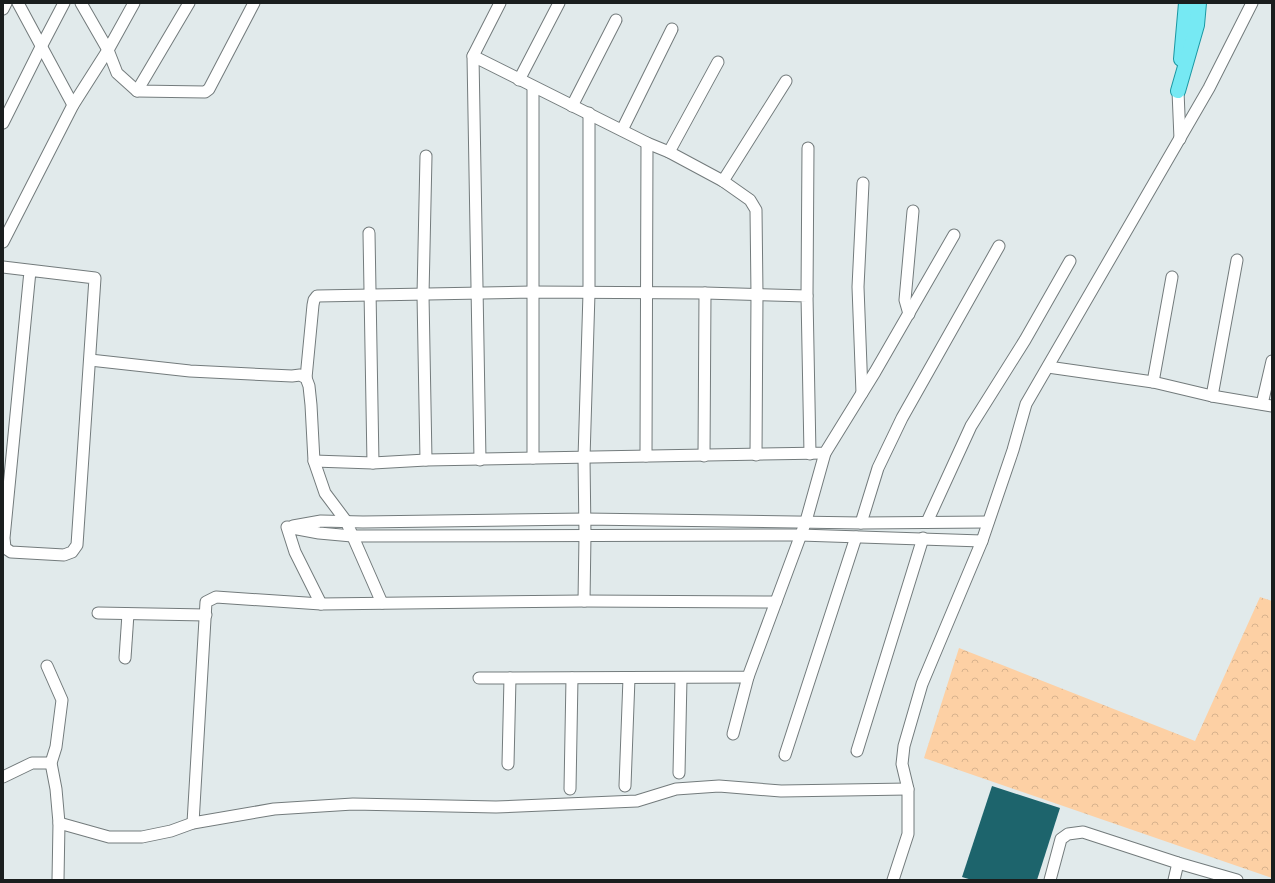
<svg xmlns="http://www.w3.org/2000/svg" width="1275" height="883" viewBox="0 0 1275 883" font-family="Poppins,sans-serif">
<defs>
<pattern id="forest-crowns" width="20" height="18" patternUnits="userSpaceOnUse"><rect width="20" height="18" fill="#fdd0a4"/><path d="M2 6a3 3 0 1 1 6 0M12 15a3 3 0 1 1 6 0" fill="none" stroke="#d8b28d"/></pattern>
</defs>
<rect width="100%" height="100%" fill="#e1eaeb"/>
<polygon fill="url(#forest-crowns)" points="1260,597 1272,601 1272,878 924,758 959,648 1195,741"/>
<polygon fill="#1d646c" points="992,786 1060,808 1037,880 972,880 962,877"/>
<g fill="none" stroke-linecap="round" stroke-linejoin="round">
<defs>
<g id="minor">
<polyline points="18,3 73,105"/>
<polyline points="81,3 108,50 117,73 137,91 205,92 209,89 254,3"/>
<polyline points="3,9 6,3"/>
<polyline points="473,56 647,143 669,152 723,181 750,200 756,210 757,294 756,455"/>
<polyline points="519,80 559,3"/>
<polyline points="137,91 189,3"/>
<polyline points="1178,91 1180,139"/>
<polyline points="572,106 616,20"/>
<polyline points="3,123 42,45 64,3"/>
<polyline points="622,130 672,29"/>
<polyline points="669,152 718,62"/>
<polyline points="723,181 786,81"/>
<polyline points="369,233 373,463"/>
<polyline points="3,242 73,105 108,50 134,3"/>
<polyline points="3,267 95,278 77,545 72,552 64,555 11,552 5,548 4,538 30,271"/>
<polyline points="807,296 808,148"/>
<polyline points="909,314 905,300 913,211"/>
<polyline points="90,360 190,371 292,376 300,375 306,378 309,386 311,405 314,461 325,493 346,521 382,603"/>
<polyline points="1048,367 1153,382 1212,396 1272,406"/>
<polyline points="306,378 313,305 314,300 317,296 532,292 705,293 807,296 810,454"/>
<polyline points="1153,382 1172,277"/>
<polyline points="862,393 858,287 863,183"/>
<polyline points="1212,396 1237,260"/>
<polyline points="1262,404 1272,361"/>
<polyline points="646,456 647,143"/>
<polyline points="704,456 705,293"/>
<polyline points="533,458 533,87"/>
<polyline points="426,460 423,295 426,156"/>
<polyline points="480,460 473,56 500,3"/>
<polyline points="314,461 373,463 426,460 825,453 875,372 954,235"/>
<polyline points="927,522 971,426 1025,340 1070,261"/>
<polyline points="861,523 878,468 902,418 999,246"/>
<polyline points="293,526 321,521 363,522 585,519 861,523 988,522"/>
<polyline points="584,601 585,535 584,458 589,293 589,113"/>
<polyline points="321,604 295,552 287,527 319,533 352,536 800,535 982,541"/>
<polyline points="98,613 206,615"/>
<polyline points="125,658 128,614"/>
<polyline points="47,666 62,700 56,747 51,763 56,789 59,823 58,880"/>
<polyline points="479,678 748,677 806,521 825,453"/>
<polyline points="733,734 748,677"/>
<polyline points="857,751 923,538"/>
<polyline points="785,755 856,537"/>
<polyline points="508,764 510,678"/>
<polyline points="679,773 681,678"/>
<polyline points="3,777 32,763 51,763"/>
<polyline points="625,786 629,678"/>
<polyline points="570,789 572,678"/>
<polyline points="59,823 109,837 142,837 171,831 193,823 274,809 353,804 496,807 637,801 676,789 719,786 781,791 908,789"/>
<polyline points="193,823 206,602 216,597 321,604 584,601 776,602"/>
<polyline points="893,880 908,834 908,789 902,764 904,746 922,684 982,541 1013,450 1026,404 1209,88 1252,3"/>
<polyline points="1050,880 1061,839 1068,834 1083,832 1178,863 1237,880"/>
<polyline points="1174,880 1178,863"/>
</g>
<g id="major">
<polyline points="1181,59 1186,3"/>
<polyline points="1178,91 1197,25 1199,3"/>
</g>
</defs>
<use href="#minor" stroke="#737b7c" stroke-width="13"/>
<use href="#major" stroke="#1b98a3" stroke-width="16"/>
<use href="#minor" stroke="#fff" stroke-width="11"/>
<use href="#major" stroke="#76e9f3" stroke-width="14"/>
</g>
<rect width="1275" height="883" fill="none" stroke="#1a1e1e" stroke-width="8"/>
</svg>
